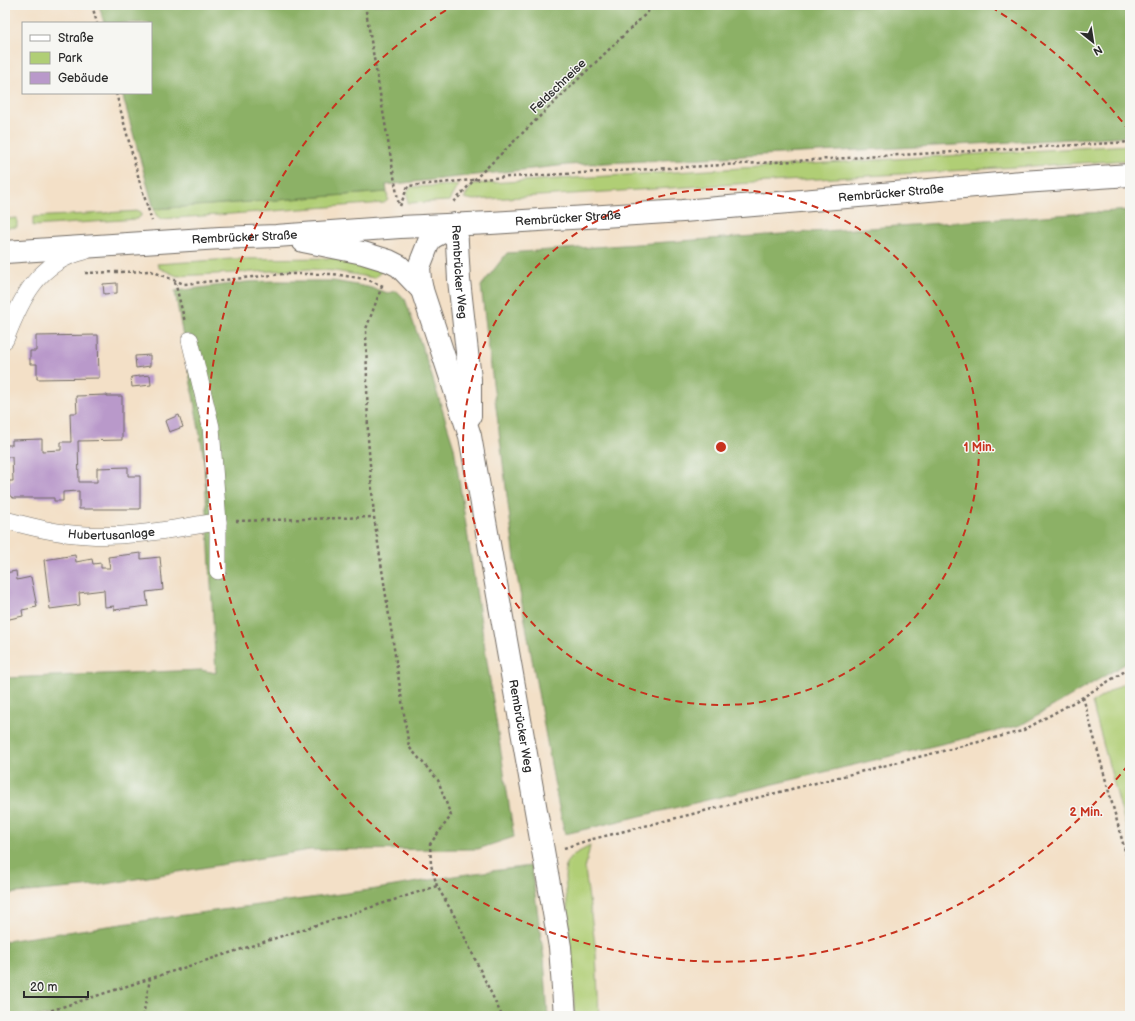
<svg xmlns="http://www.w3.org/2000/svg" width="1135" height="1021" viewBox="0 0 1135 1021" font-family="'Balsamiq Sans',sans-serif">
<rect width="100%" height="100%" fill="#f6f6f2"/>
<filter id="ink" filterUnits="userSpaceOnUse"><feTurbulence type="fractalNoise" baseFrequency=".025" numOctaves="2"/><feDisplacementMap in="SourceGraphic" scale="8" xChannelSelector="R" yChannelSelector="G"/><feConvolveMatrix kernelMatrix="1 2 1 2 8 2 1 2 1" color-interpolation-filters="sRGB"/></filter>
<filter id="wash" filterUnits="userSpaceOnUse"><feTurbulence type="fractalNoise" baseFrequency=".012" numOctaves="4" result="noise"/><feDisplacementMap in="SourceGraphic" scale="16" xChannelSelector="R" yChannelSelector="G"/><feGaussianBlur stdDeviation="0.9" result="paint"/><feColorMatrix in="noise" values="0 0 0 0 0 0 0 0 0 0 0 0 0 0 0 0 0 1.4 0 .05"/><feComposite in="paint" operator="in"/></filter>
<g filter="url(#wash)">
<rect width="100%" height="100%" fill="#f3e0c7"/>
<g fill="#b0ce75" stroke="#6e7c50">
<polygon points="1130,145 1130,160 473,200 464,198 473,184"/>
<polygon points="458,185 449,201 408,203 407,192 411,187"/>
<polygon points="387,192 388,200 384,203 161,219 156,215 154,209"/>
<polygon points="140,211 141,216 137,219 33,226 33,217"/>
<polygon points="17,218 17,227 5,228 5,219"/>
<polygon points="343,258 368,264 382,271 374,278 335,271 310,269 177,276 159,268 157,264 231,259"/>
<polygon points="1130,679 1130,842 1092,703"/>
<polygon points="590,846 585,869 596,952 599,1016 575,1016 565,877 566,863 573,855"/>
</g>
<g fill="#8cb166" stroke="#5c6e48">
<polygon points="99,5 1130,5 1130,136 567,165 386,185 387,192 154,209 122,93 151,93 151,23 104,23"/>
<polygon points="1130,210 1130,661 1021,725 565,834 558,803 517,576 481,286 507,253"/>
<polygon points="272,281 333,281 368,287 388,293 397,291 405,299 429,367 454,447 514,837 478,849 309,850 94,886 5,894 5,678 201,670 216,673 204,459 175,291 247,282"/>
<polygon points="531,866 544,958 548,1016 5,1016 5,941 177,916 377,889 460,875"/>
</g>
<g id="blocks">
<g fill="#b999ca">
<polygon points="117,283 117,293 104,294 103,284"/>
<polygon points="98,335 99,378 37,379 37,364 30,364 30,351 36,351 36,336"/>
<polygon points="150,355 150,366 136,368 135,356"/>
<polygon points="150,375 151,385 132,387 131,377"/>
<polygon points="107,395 107,396 122,396 122,440 78,441 79,482 97,482 97,468 128,467 128,476 140,476 140,509 79,509 79,491 63,492 63,501 54,501 54,498 13,498 9,495 9,481 13,481 12,457 6,457 6,445 12,445 12,440 42,439 42,451 61,450 61,442 71,442 70,413 77,413 76,396"/>
<polygon points="179,415 183,427 169,432 165,421"/>
<polygon points="141,553 141,559 160,557 163,590 146,592 148,606 114,610 114,606 105,607 104,590 79,593 80,605 50,609 44,560 75,555 76,562 92,559 93,564 101,563 101,568 110,568 108,557"/>
<polygon points="16,571 17,580 31,577 37,607 22,610 23,616 5,620 5,573"/>
</g>
</g>
</g>
<g filter="url(#ink)">
<use href="#blocks" fill-opacity="0" stroke="#716a62" stroke-width="1"/>
<g fill="none" stroke-linecap="round" stroke-linejoin="round">
<defs>
<g id="street">
<path d="M5,340C21,299 37,262 85,251"/>
<path id="s1" d="M5,520C32,527 59,534 87,535C131,538 175,528 218,522L211,427L190,340"/>
<polyline points="218,571 218,522"/>
</g>
<g id="secondary">
<path id="s2" d="M456,224L459,280L470,379V416"/>
<path id="s3" d="M455,225L430,239L419,267L420,280L422,290L470,436L560,947L565,1016"/>
<polyline points="303,241 363,253 389,261 399,266 422,290"/>
<path id="s4" d="M5,252L220,238L276,236L400,227L491,223L683,211L1022,182L1130,175"/>
</g>
</defs>
<use href="#street" stroke="#716a62" stroke-width="18"/>
<use href="#secondary" stroke="#716a62" stroke-width="24"/>
<g stroke="#716a62" stroke-width="2.5" stroke-dasharray="3 3" stroke-linecap="butt">
<polyline points="92,5 97,23"/>
<polyline points="365,5 399,206"/>
<polyline points="116,93 140,183 152,221"/>
<polyline points="454,202 474,180 655,5"/>
<polyline points="400,206 408,186 493,178 1130,142"/>
<polyline points="85,273 151,271 184,284 283,274 333,274 366,279 383,286"/>
<polyline points="175,282 185,322"/>
<polyline points="382,286 366,329 368,438 374,517 409,747 438,780 451,816 430,844 431,865 437,886 455,917 502,1016"/>
<polyline points="236,521 374,517"/>
<polyline points="1083,697 1130,869"/>
<polyline points="564,848 589,840 1022,731 1083,697 1130,668"/>
<polyline points="34,1016 437,886"/>
<polyline points="143,1016 150,979"/>
</g>
<use href="#street" stroke="#fff" stroke-width="17"/>
<use href="#secondary" stroke="#fff" stroke-width="22"/>
</g>
</g>
<g fill="none" stroke="#c8321e" stroke-width="2" stroke-dasharray="7 5">
<circle cx="721" cy="447" r="258"/>
<path d="M1128 765A516 516 0 1 1 451 7M991 7A516 516 0 0 1 1128 129"/>
</g>
<g text-anchor="middle" stroke-width="3" stroke-linejoin="round" paint-order="stroke">
<g font-size="12" fill="#2b2b2b" stroke="#f6f6f2">
<text transform="translate(558 86) rotate(-44)" y="4">Feldschneise</text>
<text dy="4" stroke="none"><textPath href="#s4" startOffset="888">Rembrücker Straße</textPath></text>
<text dy="4" stroke="none"><textPath href="#s4" startOffset="564">Rembrücker Straße</textPath></text>
<text dy="4" stroke="none"><textPath href="#s4" startOffset="240">Rembrücker Straße</textPath></text>
<text dy="4" stroke="none"><textPath href="#s2" startOffset="48">Rembrücker Weg</textPath></text>
<text dy="4" stroke="none"><textPath href="#s1" startOffset="108">Hubertusanlage</textPath></text>
<text dy="4" stroke="none"><textPath href="#s3" startOffset="530">Rembrücker Weg</textPath></text>
</g>
</g>
<circle cx="721" cy="447" r="6" fill="#c8321e" stroke="#f6f6f2" stroke-width="2"/>
<g font-size="12" text-anchor="middle" font-weight="bold" fill="#c8321e" stroke="#f6f6f2" stroke-width="3" stroke-linejoin="round" paint-order="stroke">
<text x="979" y="451">1 Min.</text>
<text x="1086" y="816">2 Min.</text>
</g>
<rect width="1135" height="1021" fill="none" stroke="#f6f6f2" stroke-width="20"/>
<rect x="22" y="22" width="130" height="72" fill="#f6f6f2" stroke="#a5a5a2"/>
<rect x="30" y="35" width="20" height="6" fill="#ffffff" stroke="#a5a5a2"/>
<text x="58" y="42" font-size="12" fill="#2b2b2b">Straße</text>
<rect x="30" y="52" width="20" height="12" fill="#b0ce75" stroke="#a5a5a2"/>
<text x="58" y="62" font-size="12" fill="#2b2b2b">Park</text>
<rect x="30" y="72" width="20" height="12" fill="#b999ca" stroke="#a5a5a2"/>
<text x="58" y="82" font-size="12" fill="#2b2b2b">Gebäude</text>
<g transform="translate(1093 42) rotate(150)" stroke="#f6f6f2" stroke-width="3" paint-order="stroke">
<path d="M0-3L7 15L0 10L-7 15Z" fill="#2b2b2b"/>
<text y="-6" font-size="11" font-weight="bold" text-anchor="middle" fill="#2b2b2b">N</text>
</g>
<path d="M24 991v6h64v-6" fill="none" stroke="#2b2b2b" stroke-width="2"/>
<text x="30" y="991" font-size="12" fill="#2b2b2b" stroke="#f6f6f2" stroke-width="3" paint-order="stroke">20 m</text>
</svg>
